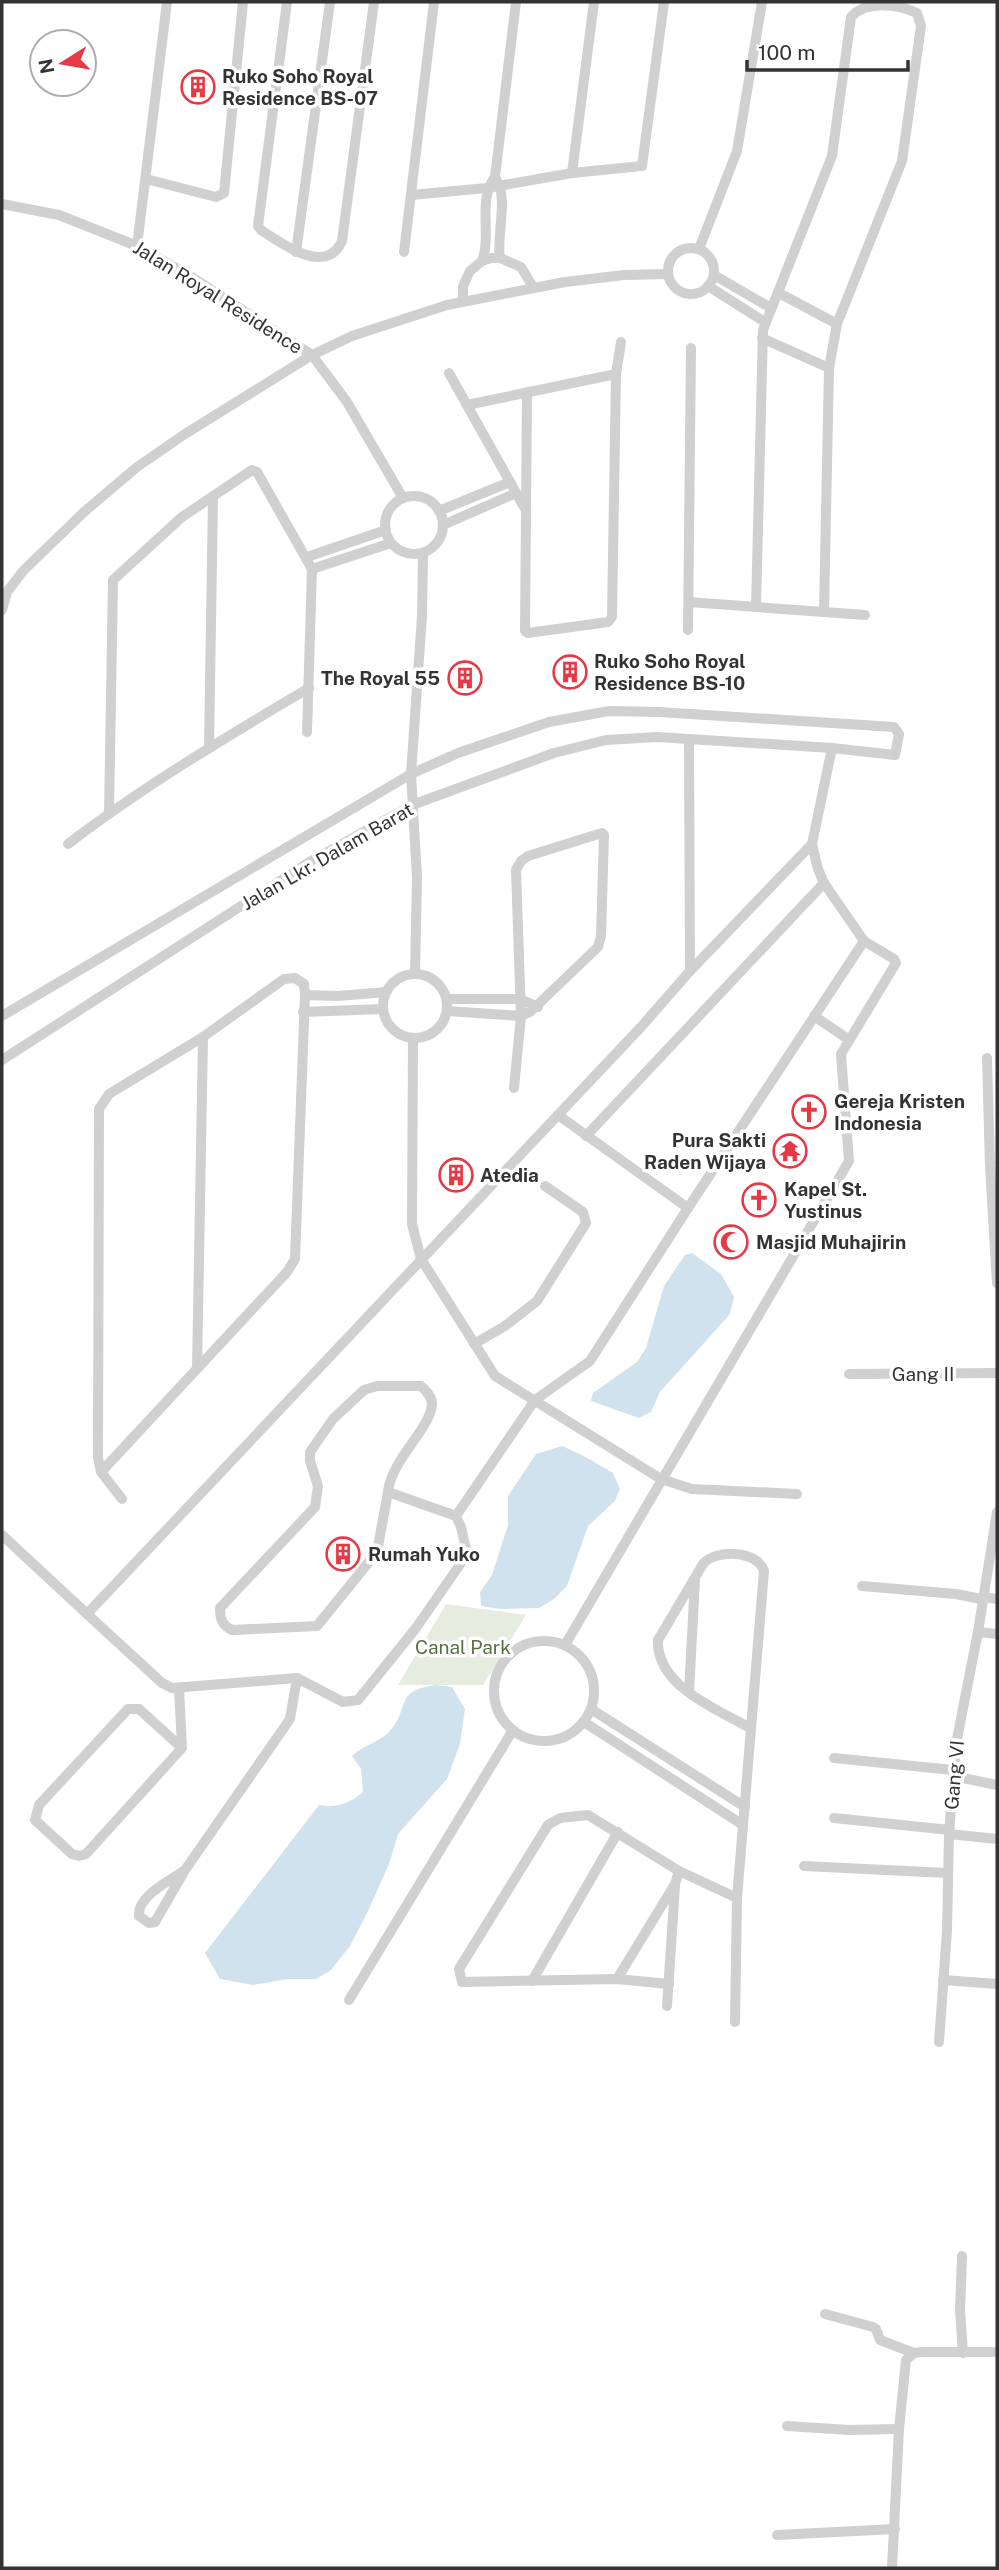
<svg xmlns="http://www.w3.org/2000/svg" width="999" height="2570" viewBox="0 0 999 2570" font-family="'Public Sans',sans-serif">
<rect width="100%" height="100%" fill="#fff"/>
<polygon fill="#e6ecdf" points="446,1604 526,1615 483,1685 398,1685"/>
<g fill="#cfe2ee">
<polygon points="692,1253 721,1274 734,1297 730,1314 660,1392 651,1412 639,1418 591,1401 593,1393 637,1362 646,1348 664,1286 685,1255"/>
<polygon points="562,1446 582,1455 613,1473 620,1489 615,1501 588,1526 567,1586 554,1599 539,1608 501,1609 481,1606 480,1592 492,1575 508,1525 508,1496 536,1454"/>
<path d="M436,1685L452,1687L465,1709L460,1744L447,1779L398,1834L389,1864L368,1911L350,1946L331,1970L316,1979H289L253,1985L220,1979L205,1953L319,1805C337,1808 349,1804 363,1792L361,1769L352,1756C363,1745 378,1743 389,1732C412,1707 392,1691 436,1685Z"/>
</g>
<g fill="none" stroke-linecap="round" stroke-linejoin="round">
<g stroke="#d0d0d0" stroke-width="10">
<path d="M287,2L258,226L261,230C281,243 326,277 342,241L374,2"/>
<polyline points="572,173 594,2"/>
<polyline points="146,179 216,197 224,193 243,2"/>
<path d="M496,179C509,198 496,236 500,258"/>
<polyline points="411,195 487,188 572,173 642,166 664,2"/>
<polyline points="2,204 59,215 137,246 187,274 312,355 347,402 403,498"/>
<polyline points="137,246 167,2"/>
<circle cx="691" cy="271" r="23"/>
<polyline points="699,249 737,151 762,2"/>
<polyline points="296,252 330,2"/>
<polyline points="404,252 434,2"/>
<path d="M482,261C492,235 477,200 495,177L516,2"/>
<polyline points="714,275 771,308"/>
<polyline points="708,286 765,322"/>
<polyline points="779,293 837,324"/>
<polyline points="463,302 463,286 470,271 482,261 491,258 500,258 521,267 533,287"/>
<polyline points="762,338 829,368"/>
<polyline points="449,373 524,507"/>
<polyline points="527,392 525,631 528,633 608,622 612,617 616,374 621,342"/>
<polyline points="467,405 616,374"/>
<circle cx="414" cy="525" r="29"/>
<polyline points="439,511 510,482"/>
<polyline points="443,525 516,493"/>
<polyline points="307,557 386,530"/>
<polyline points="312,569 391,543"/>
<polyline points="689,602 865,615"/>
<path d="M756,607L763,330L832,156L851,17C866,0 897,4 917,13L921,26L902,161L837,324L829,368L824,612"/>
<polyline points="2,610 7,592 23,571 84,512 137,467 185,434 312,355 352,336 447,305 565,282 624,275 668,274"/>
<polyline points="688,630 691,348"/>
<polyline points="209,748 213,496"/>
<polyline points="109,813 113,580 182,517 252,470 257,472 312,569 307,732"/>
<path d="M68,844C144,786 226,737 309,688"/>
<polyline points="690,971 812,844"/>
<polyline points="415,973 417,877 411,774 422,616 423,553"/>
<circle cx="415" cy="1006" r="32"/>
<polyline points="305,995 338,996 386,992"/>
<polyline points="447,999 520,999 538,1007"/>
<polyline points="447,1011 521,1016 530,1012 598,947 601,936 604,835 602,833 528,856 521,861 516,870 521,1016 514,1088"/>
<polyline points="303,1012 383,1009"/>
<polyline points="2,1016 411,774 458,753 549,722 609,711 659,712 894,727 899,734 895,755 832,748 657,737 606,740 554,753 412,805 311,861 2,1060"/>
<polyline points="814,1016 848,1039"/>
<polyline points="413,1038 412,1224 421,1259 495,1376 661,1479 692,1489 797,1494"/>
<polyline points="987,1058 990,1166 997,1283"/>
<polyline points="558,1115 688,1208"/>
<polyline points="586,1136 824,883"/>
<polyline points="474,1344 505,1326 537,1301 586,1223 583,1212 545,1186"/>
<polyline points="197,1369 203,1037"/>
<polyline points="849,1374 997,1373"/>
<polyline points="101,1472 287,1272 295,1259 305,995 304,984 295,978 284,979 203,1037 109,1094 99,1109 98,1458 101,1472 122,1499"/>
<polyline points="456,1516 535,1400 590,1361 688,1208 864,941"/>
<polyline points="2,1535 87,1614 641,1027 690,971 689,740"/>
<polyline points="862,1586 956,1594 981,1599"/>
<polyline points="982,1597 997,1599"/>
<path d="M87,1614L162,1683L172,1688L297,1678L343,1702L358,1700L416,1628L461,1563L466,1549L461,1527L456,1516L388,1492C391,1460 431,1428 432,1404C432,1396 426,1391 421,1386H377L364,1390L333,1419L310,1452V1461L318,1486L315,1507L220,1608C220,1619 222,1625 232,1630L317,1626L377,1552L388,1492"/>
<polyline points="978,1632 997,1634"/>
<circle cx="544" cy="1691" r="50"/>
<polyline points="565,1645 849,1161 841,1054 896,963 894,959 864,941 824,883 818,869 812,844 832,748"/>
<polyline points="179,1688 182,1748 86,1854 79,1856 72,1854 35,1820 39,1805 128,1709 139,1709 182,1748"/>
<polyline points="689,1692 695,1580"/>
<polyline points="591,1709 745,1807"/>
<polyline points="584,1722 743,1825"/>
<polyline points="834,1758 953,1770"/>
<polyline points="953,1776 997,1785"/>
<polyline points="834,1818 950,1830"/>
<polyline points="949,1834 997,1839"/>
<polyline points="804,1866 948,1873"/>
<path d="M185,1870C170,1881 137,1896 139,1916L149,1923L155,1922L185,1870L290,1719L297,1678"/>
<polyline points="617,1979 675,1884 679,1871"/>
<polyline points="943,1980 997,1984"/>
<polyline points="532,1981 618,1832"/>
<polyline points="669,1984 617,1979 462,1982 459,1969 548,1825 560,1818 588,1815 679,1871 737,1898"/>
<polyline points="349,2000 513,1730"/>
<polyline points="667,2006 675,1886"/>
<path d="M735,2022L737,1898L764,1571C757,1550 716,1549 703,1564L658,1640C656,1686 717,1709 750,1728"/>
<polyline points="939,2042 947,1931 949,1834 956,1744 978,1632 997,1512"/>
<polyline points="962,2256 960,2310 963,2353"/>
<polyline points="825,2314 873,2327 876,2329 880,2340 914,2353"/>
<polyline points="787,2426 849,2430 899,2429"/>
<polyline points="777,2535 895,2529"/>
<polyline points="892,2568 899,2429 906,2360 914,2353 922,2352 997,2352"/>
</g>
</g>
<defs>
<symbol id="building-ring" viewBox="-11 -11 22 22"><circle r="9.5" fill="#fff" stroke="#e63946" stroke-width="1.5"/><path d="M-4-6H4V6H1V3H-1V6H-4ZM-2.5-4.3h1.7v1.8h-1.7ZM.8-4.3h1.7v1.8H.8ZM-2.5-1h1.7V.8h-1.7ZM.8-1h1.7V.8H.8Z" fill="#e63946"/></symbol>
<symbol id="church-ring" viewBox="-11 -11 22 22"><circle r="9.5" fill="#fff" stroke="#e63946" stroke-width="1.5"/><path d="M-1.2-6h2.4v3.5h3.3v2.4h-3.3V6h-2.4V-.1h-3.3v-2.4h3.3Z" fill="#e63946"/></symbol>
<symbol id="temple-ring" viewBox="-11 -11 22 22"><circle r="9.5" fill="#fff" stroke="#e63946" stroke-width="1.5"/><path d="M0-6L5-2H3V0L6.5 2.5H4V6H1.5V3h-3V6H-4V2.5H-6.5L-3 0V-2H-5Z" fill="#e63946"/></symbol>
<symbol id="mosque-ring" viewBox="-11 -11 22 22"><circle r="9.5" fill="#fff" stroke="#e63946" stroke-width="1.5"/><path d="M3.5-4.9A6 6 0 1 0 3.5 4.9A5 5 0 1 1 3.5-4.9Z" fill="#e63946"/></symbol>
</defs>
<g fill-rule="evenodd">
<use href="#building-ring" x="179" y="68" width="38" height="38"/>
<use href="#building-ring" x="551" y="653" width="38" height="38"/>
<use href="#building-ring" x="446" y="659" width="38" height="38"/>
<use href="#church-ring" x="790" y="1093" width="38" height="38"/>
<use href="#temple-ring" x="771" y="1132" width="38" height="38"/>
<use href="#building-ring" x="437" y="1156" width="38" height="38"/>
<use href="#church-ring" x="740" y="1181" width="38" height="38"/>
<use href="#mosque-ring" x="712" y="1223" width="38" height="38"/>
<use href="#building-ring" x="324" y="1535" width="38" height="38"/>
</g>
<g text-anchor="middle" stroke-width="7" stroke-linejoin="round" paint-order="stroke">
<g font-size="19" font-weight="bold" fill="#333" stroke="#fff" text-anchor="start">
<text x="222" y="83">Ruko Soho Royal<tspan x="222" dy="22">Residence BS-07</tspan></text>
<text x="594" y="668">Ruko Soho Royal<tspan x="594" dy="22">Residence BS-10</tspan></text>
<text x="440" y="685" text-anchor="end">The Royal 55</text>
<text x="834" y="1108">Gereja Kristen<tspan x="834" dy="22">Indonesia</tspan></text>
<text x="766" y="1147" text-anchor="end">Pura Sakti<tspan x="766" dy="22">Raden Wijaya</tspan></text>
<text x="480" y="1182">Atedia</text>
<text x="784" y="1196">Kapel St.<tspan x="784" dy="22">Yustinus</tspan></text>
<text x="756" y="1249">Masjid Muhajirin</text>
<text x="368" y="1561">Rumah Yuko</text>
</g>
<g font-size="19" fill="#333" stroke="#fff">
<text transform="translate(218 297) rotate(32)" y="7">Jalan Royal Residence</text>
<text transform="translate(327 856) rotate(-30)" y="7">Jalan Lkr. Dalam Barat</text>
<text x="923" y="1381">Gang II</text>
<text transform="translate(954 1775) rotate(-85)" y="7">Gang VI</text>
</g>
<g font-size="19" fill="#56703f" stroke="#fff">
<text x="463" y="1654">Canal Park</text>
</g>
</g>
<rect width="999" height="2570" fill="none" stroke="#333333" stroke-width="7"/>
<g transform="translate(63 63) rotate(259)"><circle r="33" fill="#ffffff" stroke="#adadad" stroke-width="2"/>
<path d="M0-5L12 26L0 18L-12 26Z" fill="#e63946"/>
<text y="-10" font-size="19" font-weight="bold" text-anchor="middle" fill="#333333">N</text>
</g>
<path d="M747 60v10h161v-10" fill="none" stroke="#333333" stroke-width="3.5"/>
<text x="758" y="60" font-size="21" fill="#333333" stroke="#ffffff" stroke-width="5" paint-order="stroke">100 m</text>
</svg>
